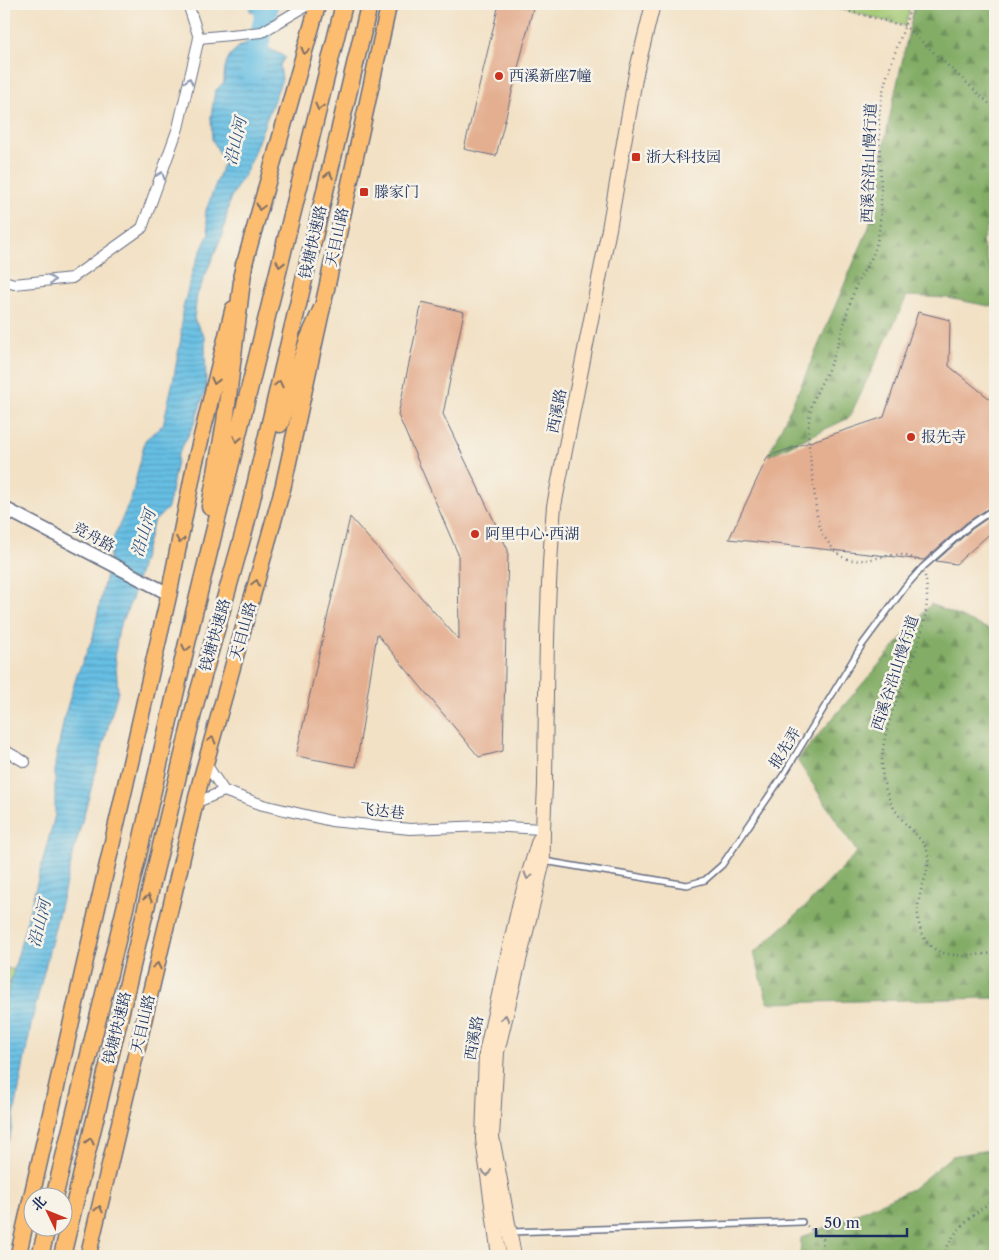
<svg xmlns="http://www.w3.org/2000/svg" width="999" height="1260" viewBox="0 0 999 1260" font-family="'Libre Caslon Text','Noto Serif SC',serif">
<defs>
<pattern id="grass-tufts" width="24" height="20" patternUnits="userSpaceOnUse" patternTransform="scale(1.25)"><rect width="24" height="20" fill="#a4c974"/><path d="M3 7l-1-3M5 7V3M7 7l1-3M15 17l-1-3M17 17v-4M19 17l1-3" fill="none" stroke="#85a462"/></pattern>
<pattern id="forest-firs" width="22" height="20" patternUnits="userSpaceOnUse" patternTransform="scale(1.25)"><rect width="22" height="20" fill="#83ad66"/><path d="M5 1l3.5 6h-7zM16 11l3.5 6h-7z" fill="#6a8d57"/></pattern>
<pattern id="water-rules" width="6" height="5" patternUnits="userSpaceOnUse" patternTransform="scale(1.25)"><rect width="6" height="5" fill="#67bfe4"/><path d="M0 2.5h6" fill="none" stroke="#549cbc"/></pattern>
</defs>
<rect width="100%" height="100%" fill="#f7f3e8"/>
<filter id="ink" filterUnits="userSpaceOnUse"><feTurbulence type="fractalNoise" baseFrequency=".02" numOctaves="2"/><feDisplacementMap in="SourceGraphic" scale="10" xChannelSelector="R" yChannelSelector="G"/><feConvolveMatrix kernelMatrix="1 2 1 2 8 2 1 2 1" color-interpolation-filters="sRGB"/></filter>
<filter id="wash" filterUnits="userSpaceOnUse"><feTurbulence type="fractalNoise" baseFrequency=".0096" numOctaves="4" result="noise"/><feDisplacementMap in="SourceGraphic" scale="20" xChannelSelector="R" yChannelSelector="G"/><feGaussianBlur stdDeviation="1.12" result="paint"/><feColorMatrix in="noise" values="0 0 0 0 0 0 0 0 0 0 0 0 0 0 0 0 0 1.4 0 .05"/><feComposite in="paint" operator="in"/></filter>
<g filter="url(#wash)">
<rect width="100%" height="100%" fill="#f2e1c5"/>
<g fill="url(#grass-tufts)" stroke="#607c69">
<polygon points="821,4 911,4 905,26"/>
<polygon points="4,967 21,972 4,1030"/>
</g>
<g fill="url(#forest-firs)" stroke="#4f6e62">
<polygon points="915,4 995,4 995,206 982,242 992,274 995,276 995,305 989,306 948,298 907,296 849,418 768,456 803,381 869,227 889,120"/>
<polygon points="931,604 995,632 995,998 768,1003 754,953 808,904 857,852 797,760"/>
<polygon points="995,1149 995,1256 800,1256 801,1238 912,1189 952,1156"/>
</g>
<g fill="url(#water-rules)" stroke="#4177a1">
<polygon points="250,4 270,4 255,13 250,11"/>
<path d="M246,43H259L285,57L280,65L282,79L247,170L230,199L223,233L197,295L194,319L205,338L206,388L195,422L178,455L168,508L153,523L132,599L119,628L115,653L118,691L75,847L32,1020L10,1137L4,1148V1007L55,815V764L65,714L77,675L93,637L113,539L132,496L145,440L163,425L173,381L181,338L182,312L193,269L209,233L205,213L224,162L212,139L211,117L215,91L224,82C224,62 228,52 246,43Z"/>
</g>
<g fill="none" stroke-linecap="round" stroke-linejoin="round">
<polyline stroke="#67bfe4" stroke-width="22" points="252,72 268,4"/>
</g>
<g id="blocks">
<g fill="#e4af91">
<polygon points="499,4 534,4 496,156 464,149"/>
<polygon points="422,302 464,312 443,414 508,550 503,751 479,757 377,634 356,767 296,756 350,517 459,640 458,554 398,415"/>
<polygon points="918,312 950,320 949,366 990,399 995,408 995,504 966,523 924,560 729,539 768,456 884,417"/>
<polygon points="995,513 995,529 956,564 936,561 972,529"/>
</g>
</g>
</g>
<g filter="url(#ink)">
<use href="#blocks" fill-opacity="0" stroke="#666d82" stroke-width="1"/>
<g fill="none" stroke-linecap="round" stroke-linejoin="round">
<defs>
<g id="service">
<polyline points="544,861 687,885 705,880 722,865 784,774 862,645 905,587 923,567 969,526 995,508"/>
<polyline points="511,1232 802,1222"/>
</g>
<g id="minor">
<polyline points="199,38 262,32 306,6 318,4"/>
<polyline points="4,281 14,284 72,278 142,228 178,128 199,38 188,4"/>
<polyline points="4,750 25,762"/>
<polyline points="206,764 224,791 263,805 331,821 410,829 486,826 542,829"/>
<polyline points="195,803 224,791"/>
</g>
<polyline id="tertiary" points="4,508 169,594"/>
<g id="secondary">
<polyline points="499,1256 483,1139 486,1053 520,902 539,840"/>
<path d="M514,1256L492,1137L497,1052L543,861C542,835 544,810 545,785C546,692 546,599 554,506L609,229L636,73L653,4"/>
</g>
<g id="primary">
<polyline points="241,276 318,4"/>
<polyline points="18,1256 169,594 195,463 233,309"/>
<polyline points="88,1256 200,783 283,487 389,4"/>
</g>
<g id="trunk">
<polyline points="280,424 308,340 322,308"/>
<polyline points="210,507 225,422 244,264"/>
<polyline points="54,1198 138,855 193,617 343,8"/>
<polyline points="40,1256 47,1228"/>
<polyline points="62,1256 196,701 245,528 367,14"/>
</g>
</defs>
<use href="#service" stroke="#666d82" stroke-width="8"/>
<use href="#minor" stroke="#666d82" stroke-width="12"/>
<use href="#tertiary" stroke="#666d82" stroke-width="15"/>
<use href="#secondary" stroke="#666d82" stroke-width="16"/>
<use href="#primary" stroke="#666d82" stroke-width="18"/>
<use href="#trunk" stroke="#666d82" stroke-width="19"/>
<g stroke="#666d82" stroke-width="2.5" stroke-dasharray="1 4" stroke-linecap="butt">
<polyline points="821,4 905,26 995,109"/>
<path d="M911,4C901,45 881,76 879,120C878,158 887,216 874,252C869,265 859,276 855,289C846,312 842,337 832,361C825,378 813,394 810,413C806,438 811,463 814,488C816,507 816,527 828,542C833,549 839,557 848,559C869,566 898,545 917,561"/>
<path d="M925,576C938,635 885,700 882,759C881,784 889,806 906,824C913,833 927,843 928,855C930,872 919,889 918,907C917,916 919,927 923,936C936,962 971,955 995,953"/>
<polyline points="807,1226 823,1239 822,1256"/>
<path d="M945,1256C947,1234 978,1210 995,1199"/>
</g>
<use href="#service" stroke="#fff" stroke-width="5"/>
<use href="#minor" stroke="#fff" stroke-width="10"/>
<use href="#tertiary" stroke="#fff" stroke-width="12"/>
<use href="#secondary" stroke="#fee5c5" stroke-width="14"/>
<use href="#primary" stroke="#fcbd6f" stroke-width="15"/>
<use href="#trunk" stroke="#fcbd6f" stroke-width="16"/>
</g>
<defs><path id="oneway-chevron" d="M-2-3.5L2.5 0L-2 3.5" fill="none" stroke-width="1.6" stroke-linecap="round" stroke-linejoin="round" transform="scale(1.25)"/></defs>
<g stroke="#806f66">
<use href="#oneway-chevron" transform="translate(305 51) rotate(106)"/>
<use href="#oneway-chevron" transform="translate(319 107) rotate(104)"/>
<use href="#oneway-chevron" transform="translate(329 175) rotate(-77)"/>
<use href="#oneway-chevron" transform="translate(260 207) rotate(106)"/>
<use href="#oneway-chevron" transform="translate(280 264) rotate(104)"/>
<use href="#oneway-chevron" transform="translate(215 381) rotate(104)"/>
<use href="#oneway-chevron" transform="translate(279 384) rotate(-77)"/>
<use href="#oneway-chevron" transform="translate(237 439) rotate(104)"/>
<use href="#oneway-chevron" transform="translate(180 540) rotate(101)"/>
<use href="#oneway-chevron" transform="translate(256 583) rotate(-75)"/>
<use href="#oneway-chevron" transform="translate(186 648) rotate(103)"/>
<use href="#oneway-chevron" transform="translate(212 740) rotate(-74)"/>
<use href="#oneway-chevron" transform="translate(148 898) rotate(-76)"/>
<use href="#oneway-chevron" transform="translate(157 966) rotate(-77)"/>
<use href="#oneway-chevron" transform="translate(90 1141) rotate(-76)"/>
<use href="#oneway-chevron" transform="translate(99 1209) rotate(-77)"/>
</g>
<g stroke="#8d97ae">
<use href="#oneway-chevron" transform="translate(189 81) rotate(-77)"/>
<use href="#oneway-chevron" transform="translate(161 175) rotate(-70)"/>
<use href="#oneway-chevron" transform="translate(52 280) rotate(-5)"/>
</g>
<g stroke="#8c8a92">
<use href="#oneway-chevron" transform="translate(528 876) rotate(107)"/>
<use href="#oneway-chevron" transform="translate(505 1018) rotate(-77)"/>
<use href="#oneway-chevron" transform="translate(487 1173) rotate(83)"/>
</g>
</g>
<g fill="#c8321e" stroke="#f7f3e8" stroke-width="2">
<circle cx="499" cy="76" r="5"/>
<rect x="631" y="152" width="10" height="10" rx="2.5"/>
<rect x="359" y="187" width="10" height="10" rx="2.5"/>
<circle cx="911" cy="437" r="5"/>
<circle cx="475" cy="534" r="5"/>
</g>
<g text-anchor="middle" stroke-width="5" stroke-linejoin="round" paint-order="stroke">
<g font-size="15" fill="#1b2f5e" stroke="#f7f3e8" text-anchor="start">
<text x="509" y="81">西溪新座7幢</text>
<text x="646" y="162">浙大科技园</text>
<text x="374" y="197">滕家门</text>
<text x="921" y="442">报先寺</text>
<text x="485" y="539">阿里中心·西湖</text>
</g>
<g font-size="15" fill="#1b2f5e" stroke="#f7f3e8">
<text transform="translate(869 163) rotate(-88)" y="5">西溪谷沿山慢行道</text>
<text transform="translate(337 237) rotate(-78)" y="5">天目山路</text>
<text transform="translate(313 242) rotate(-77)" y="5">钱塘快速路</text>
<text transform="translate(557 411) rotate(-79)" y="5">西溪路</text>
<text transform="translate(94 537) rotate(28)" y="5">竞舟路</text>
<text transform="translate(243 631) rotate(-74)" y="5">天目山路</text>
<text transform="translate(215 635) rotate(-74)" y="5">钱塘快速路</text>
<text transform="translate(895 673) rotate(-72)" y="5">西溪谷沿山慢行道</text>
<text transform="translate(785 748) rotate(-58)" y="5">报先弄</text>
<text transform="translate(382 811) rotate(6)" y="5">飞达巷</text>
<text transform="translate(143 1024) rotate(-77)" y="5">天目山路</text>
<text transform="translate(117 1028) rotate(-76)" y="5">钱塘快速路</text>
<text transform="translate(474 1038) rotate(-80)" y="5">西溪路</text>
</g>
<g font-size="16" font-style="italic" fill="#2e5380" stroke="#f7f3e8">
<text transform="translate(235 141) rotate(-77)" y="6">沿山河</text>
<text transform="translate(143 533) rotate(-73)" y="6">沿山河</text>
<text transform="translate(39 923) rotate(-76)" y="6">沿山河</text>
</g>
</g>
<rect width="999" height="1260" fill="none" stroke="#f7f3e8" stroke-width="20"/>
<g transform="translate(48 1212) rotate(313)"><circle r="24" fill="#f7f3e8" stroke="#9fa5b1"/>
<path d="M0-4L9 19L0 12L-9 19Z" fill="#c8321e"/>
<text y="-8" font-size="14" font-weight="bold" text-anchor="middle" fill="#1b2f5e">北</text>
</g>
<path d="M816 1228v8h91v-8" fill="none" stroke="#1b2f5e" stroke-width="2.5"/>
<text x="824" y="1228" font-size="15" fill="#1b2f5e" stroke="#f7f3e8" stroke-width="4" paint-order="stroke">50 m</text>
</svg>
